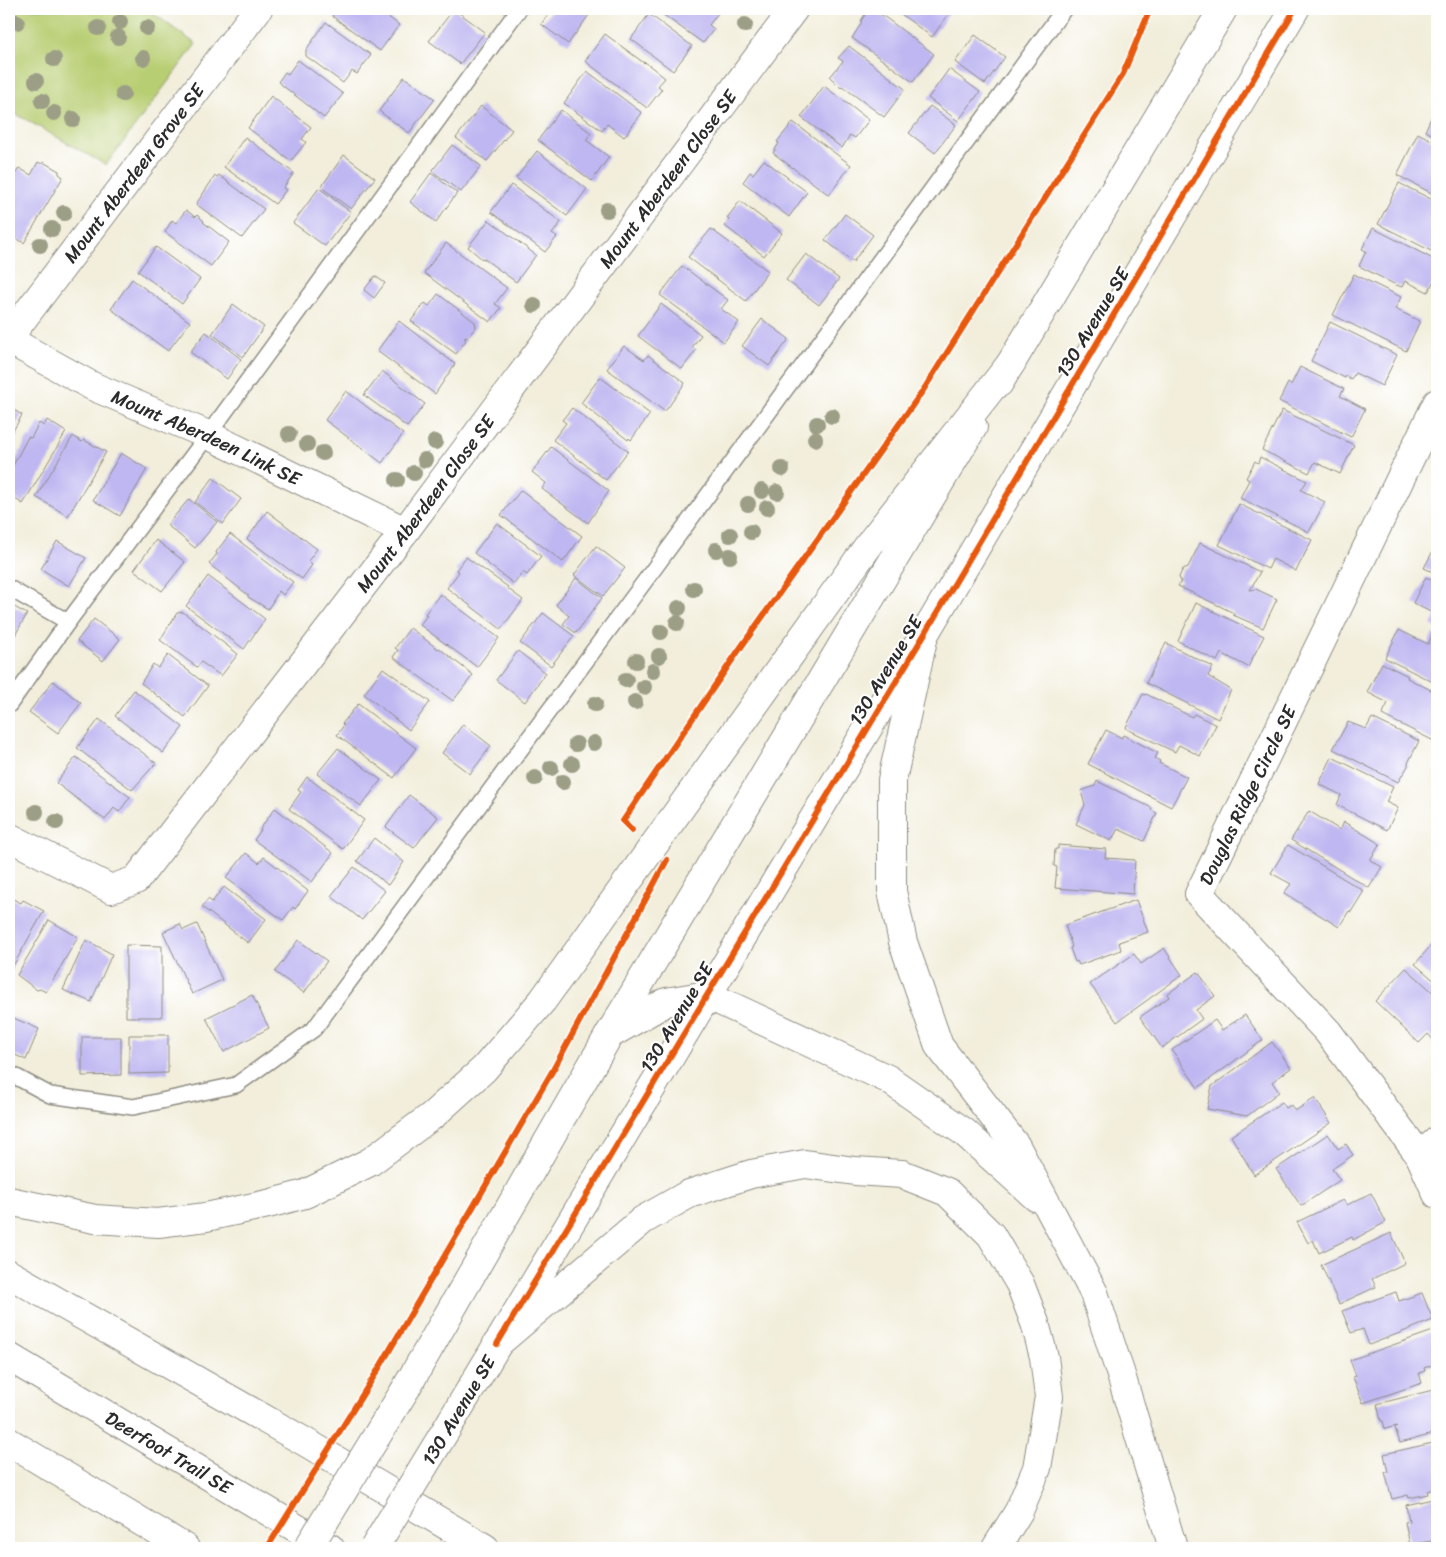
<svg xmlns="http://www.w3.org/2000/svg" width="1446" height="1557" viewBox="0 0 1446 1557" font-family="Sriracha,sans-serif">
<rect width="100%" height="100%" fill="#fff"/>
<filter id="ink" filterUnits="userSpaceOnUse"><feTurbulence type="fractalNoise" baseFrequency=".02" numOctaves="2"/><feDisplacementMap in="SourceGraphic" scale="10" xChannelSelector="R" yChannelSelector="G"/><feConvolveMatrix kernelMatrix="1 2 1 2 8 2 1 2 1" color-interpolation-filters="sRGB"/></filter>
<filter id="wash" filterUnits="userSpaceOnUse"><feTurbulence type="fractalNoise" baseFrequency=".0096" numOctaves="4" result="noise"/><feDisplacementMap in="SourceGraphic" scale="20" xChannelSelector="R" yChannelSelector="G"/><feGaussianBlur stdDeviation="1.12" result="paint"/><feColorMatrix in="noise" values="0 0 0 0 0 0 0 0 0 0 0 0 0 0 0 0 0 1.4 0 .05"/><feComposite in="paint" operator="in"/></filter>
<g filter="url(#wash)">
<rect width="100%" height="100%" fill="#f2eedb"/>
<polygon fill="#b8ce72" stroke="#727c4e" points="9,9 147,9 196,44 106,165 9,110"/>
<g id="blocks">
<g fill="#bfb7f1">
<polygon points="337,9 378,9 399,25 380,51 332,16"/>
<polygon points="454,9 485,32 460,64 429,41"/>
<polygon points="553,9 580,9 589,15 568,44 541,24"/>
<polygon points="655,9 713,9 718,13 709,25 714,29 703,43"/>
<polygon points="874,9 934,54 913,82 852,38 861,24 861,21 866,13 870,13"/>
<polygon points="894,9 948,9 951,11 932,37"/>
<polygon points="649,14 692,46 673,71 631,39"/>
<polygon points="326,22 371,55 357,74 352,71 343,83 306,56 306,50"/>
<polygon points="605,34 644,63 645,62 665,78 658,86 662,89 647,108 585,61"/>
<polygon points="975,35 1005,57 985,84 955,62"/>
<polygon points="849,46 905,89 884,117 842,86 841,88 830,77 843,61 838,58"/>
<polygon points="298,60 343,94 324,118 278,82 285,72 288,74"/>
<polygon points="949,69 980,92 958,121 928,98"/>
<polygon points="587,71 642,113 624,137 607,124 602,131 564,103"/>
<polygon points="404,77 435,99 409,133 379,111"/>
<polygon points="824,86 869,120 855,138 850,135 842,148 801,117"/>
<polygon points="271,96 311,127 302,139 306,142 291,161 248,128"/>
<polygon points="1437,104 1437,137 1425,131"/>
<polygon points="481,106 512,130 487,161 456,138"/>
<polygon points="930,106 956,125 935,153 909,133"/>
<polygon points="561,110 591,133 586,140 609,157 592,181 538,140"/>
<polygon points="793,122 851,165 829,195 773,153 779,143 777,142"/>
<polygon points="1418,133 1437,143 1437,196 1397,175"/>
<polygon points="245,137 294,173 283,188 286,190 275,204 224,167"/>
<polygon points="452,145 481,166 461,192 432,171"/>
<polygon points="537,151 587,189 567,216 516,178"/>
<polygon points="344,155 375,178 351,209 321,187"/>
<polygon points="764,160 807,192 789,217 743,182 750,172 753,174"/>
<polygon points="38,162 42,164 43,162 59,171 59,174 63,177 24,243 14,237 9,245 9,185 19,168 31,175"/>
<polygon points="431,173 457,193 436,222 410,202"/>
<polygon points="219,175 264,209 242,238 196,204 215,176 217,177"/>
<polygon points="1399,183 1437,202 1437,206 1433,214 1437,216 1437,254 1378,224"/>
<polygon points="511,185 561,222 552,234 557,237 545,252 491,212"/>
<polygon points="319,188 351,212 325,246 293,223"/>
<polygon points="740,201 782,233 764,256 725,226 729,220 727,218"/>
<polygon points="186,210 195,217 197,215 204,221 203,222 229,242 211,266 165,232 172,220 176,223"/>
<polygon points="845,214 873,235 853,262 825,240"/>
<polygon points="489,220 536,255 516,282 483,258 482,259 468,247"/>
<polygon points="1373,228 1437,261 1437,275 1428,292 1405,281 1402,287 1396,285 1359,266 1366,251 1362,249"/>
<polygon points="711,229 768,271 746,301 688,257"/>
<polygon points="446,243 507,288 495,304 501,308 490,322 424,273"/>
<polygon points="156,247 200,279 182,304 138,271"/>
<polygon points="806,254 839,279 819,305 786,280"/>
<polygon points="682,266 728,300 721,309 739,322 724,342 660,295"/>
<polygon points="1354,274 1401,297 1395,309 1420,321 1406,351 1333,315"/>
<polygon points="375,276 385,283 374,298 364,290"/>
<polygon points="132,279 190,322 168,351 111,309"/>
<polygon points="438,294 475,322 476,327 468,337 464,338 466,340 456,354 411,321 425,303 429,306"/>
<polygon points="233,304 264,327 243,357 212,334"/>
<polygon points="661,304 701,335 692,347 696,350 682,369 638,336"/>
<polygon points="762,319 789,339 769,366 742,346"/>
<polygon points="399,321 455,364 435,394 377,351"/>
<polygon points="1330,322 1397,355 1382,386 1355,373 1351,379 1346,376 1345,378 1311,361"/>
<polygon points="206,332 241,359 227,379 190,352"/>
<polygon points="624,346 644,360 648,355 685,383 667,409 664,411 607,369"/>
<polygon points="1300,367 1344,389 1340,396 1365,409 1351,437 1279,401 1288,383 1291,385"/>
<polygon points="382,371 425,404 407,427 364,395"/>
<polygon points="600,377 650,414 631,440 629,438 628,440 581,403"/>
<polygon points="346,391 403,434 382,463 325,420"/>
<polygon points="9,407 22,415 9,438"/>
<polygon points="572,408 628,451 606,480 553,440 566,423 562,420"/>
<polygon points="1282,410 1354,445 1340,474 1315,462 1309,473 1262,450"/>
<polygon points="47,420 66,432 23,504 9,495 9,473 28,437 31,438 39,423 44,426"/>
<polygon points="73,436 82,442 84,440 106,452 68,516 36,497"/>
<polygon points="551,447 609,491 588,523 542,489 546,483 532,472"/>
<polygon points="121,453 147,469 120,516 93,500"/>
<polygon points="1260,457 1307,481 1301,490 1325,502 1309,532 1240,498 1249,480 1246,478 1255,461 1258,463"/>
<polygon points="213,478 241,499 223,524 195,502"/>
<polygon points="521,490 582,536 563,562 501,515"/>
<polygon points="189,499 217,522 195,548 167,525"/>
<polygon points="1239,504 1312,540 1296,571 1273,559 1268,569 1219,545"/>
<polygon points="267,511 317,549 308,561 312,565 302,579 247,539"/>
<polygon points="497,523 541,556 527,575 523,572 514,584 474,553"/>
<polygon points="230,534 293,582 283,595 279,591 268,609 248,597 248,595 209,564 217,554 216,552"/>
<polygon points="156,540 185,562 162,591 134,570"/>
<polygon points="57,541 86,558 69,586 41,569"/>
<polygon points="1200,543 1260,572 1250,590 1256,589 1277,599 1263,628 1233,615 1234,613 1178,586 1181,582 1179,577 1183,569 1188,567"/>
<polygon points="1437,543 1437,574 1424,568"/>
<polygon points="596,546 625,568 603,596 574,575"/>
<polygon points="466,557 508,587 507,588 523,600 501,629 447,588 459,572 456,570"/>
<polygon points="208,576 265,619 244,649 186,606"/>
<polygon points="1426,577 1437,582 1437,628 1431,625 1436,615 1413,603"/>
<polygon points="576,578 602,598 576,633 563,624 569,616 556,605"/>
<polygon points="440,594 499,638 477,667 420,625 427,615 425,614"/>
<polygon points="1196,603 1264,636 1248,667 1221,653 1217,661 1178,641"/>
<polygon points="9,604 27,614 9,646"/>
<polygon points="183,612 238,654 221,676 201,662 197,667 160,640 177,613"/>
<polygon points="543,613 574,636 551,666 520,643"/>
<polygon points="94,619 120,639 103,661 77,641"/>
<polygon points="410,628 438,649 439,648 473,675 453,701 393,657 398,650 395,648"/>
<polygon points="1399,630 1428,644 1433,634 1437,636 1437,684 1385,658"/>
<polygon points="1166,643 1213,667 1208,676 1231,690 1218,719 1146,683"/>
<polygon points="518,651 546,673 525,702 496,680"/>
<polygon points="168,655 208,686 185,717 141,683 153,664 158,668"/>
<polygon points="1382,663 1408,676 1407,678 1437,693 1437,738 1432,740 1382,715 1388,703 1367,692"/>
<polygon points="383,668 430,702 409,730 364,694"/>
<polygon points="53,681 81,703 58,733 29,712"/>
<polygon points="134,690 183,727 163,753 115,716"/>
<polygon points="1143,694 1145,695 1146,694 1192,717 1194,714 1216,725 1200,756 1179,745 1175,752 1127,729 1126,727"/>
<polygon points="358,704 416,748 394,778 337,735 344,725 342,724"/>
<polygon points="1372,718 1419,741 1408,763 1408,766 1398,782 1333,749 1348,722 1366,729"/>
<polygon points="99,719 156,763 132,790 77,748"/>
<polygon points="463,724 491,746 470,774 442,753"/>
<polygon points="1106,730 1122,738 1123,735 1158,753 1155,758 1160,761 1159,763 1187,777 1171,807 1088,764"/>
<polygon points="338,748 381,780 361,806 317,774"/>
<polygon points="76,757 130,797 119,812 114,808 105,820 56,783"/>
<polygon points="1332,757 1393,787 1386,802 1398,808 1387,830 1337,805 1341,795 1319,784"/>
<polygon points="307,777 364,820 343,849 289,809 301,792 298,790"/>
<polygon points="1097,781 1152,808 1151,810 1157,813 1144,841 1118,829 1111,841 1076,824 1085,805 1081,791 1095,786"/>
<polygon points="409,795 438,817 414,848 386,827"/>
<polygon points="275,808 333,853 312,882 254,840 261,830 260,829"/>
<polygon points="1309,811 1340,830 1344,822 1380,844 1370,860 1382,867 1369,888 1291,840"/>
<polygon points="374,838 404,862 388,885 357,861"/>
<polygon points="1058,845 1106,849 1105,858 1135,860 1133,894 1055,888 1057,867 1054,866 1055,849 1058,849"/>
<polygon points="1288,845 1364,891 1351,912 1349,911 1339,927 1284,893 1291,884 1271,873"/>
<polygon points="246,853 259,863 264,857 308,891 295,909 293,907 283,920 226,878"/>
<polygon points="354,867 385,891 362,920 331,896"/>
<polygon points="224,887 266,919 248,943 202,907 208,899 212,902"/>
<polygon points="13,899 21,903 23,900 44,911 9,973 9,906"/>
<polygon points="1136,900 1148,932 1119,942 1121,950 1079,965 1077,961 1075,962 1070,948 1072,947 1065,925"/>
<polygon points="49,920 78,937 46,992 40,989 37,990 17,975"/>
<polygon points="180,924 183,930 197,924 222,980 192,994 163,932"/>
<polygon points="86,940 112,954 91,1002 63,990"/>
<polygon points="298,940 327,961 304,993 275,972"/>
<polygon points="1435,941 1437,943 1437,983 1415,964"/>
<polygon points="126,945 162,946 162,1017 126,1017"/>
<polygon points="1164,948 1182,975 1117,1022 1090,984 1134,954 1141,964"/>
<polygon points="1406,968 1436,995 1437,993 1437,1044 1428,1034 1419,1043 1375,1001"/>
<polygon points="1198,972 1215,996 1196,1010 1202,1019 1162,1048 1140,1017 1169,997 1167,994"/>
<polygon points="252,995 269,1028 224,1052 206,1018"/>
<polygon points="1245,1015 1263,1040 1198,1088 1172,1050 1215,1020 1222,1030"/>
<polygon points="9,1016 39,1029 26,1060 9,1052"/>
<polygon points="129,1035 168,1035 168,1073 129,1074"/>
<polygon points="82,1037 121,1037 121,1075 82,1076"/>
<polygon points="1272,1042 1291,1068 1272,1082 1279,1092 1247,1116 1207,1109 1212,1086"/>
<polygon points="1315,1098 1331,1123 1254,1175 1231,1136 1282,1102 1286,1108 1291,1105 1295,1111"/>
<polygon points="1328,1134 1338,1149 1346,1144 1353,1155 1332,1169 1340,1180 1301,1206 1276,1169"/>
<polygon points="1371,1193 1386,1222 1353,1240 1352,1237 1319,1253 1313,1240 1308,1243 1297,1222 1343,1200 1347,1205"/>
<polygon points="1391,1233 1405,1263 1372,1279 1376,1287 1339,1304 1321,1265"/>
<polygon points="1396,1292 1399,1301 1422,1293 1433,1320 1369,1345 1363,1329 1351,1333 1342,1311"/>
<polygon points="1436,1330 1437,1363 1424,1368 1425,1371 1419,1373 1422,1383 1363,1403 1353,1377 1356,1376 1350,1360"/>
<polygon points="1433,1390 1436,1400 1437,1400 1437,1433 1400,1443 1395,1428 1397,1426 1385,1429 1383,1421 1381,1421 1377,1404"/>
<polygon points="1437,1442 1437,1488 1427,1491 1428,1494 1409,1498 1408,1495 1392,1499 1385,1472 1388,1472 1384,1454"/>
<polygon points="1437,1498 1437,1540 1410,1545 1405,1522 1409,1521 1406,1505"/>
</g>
</g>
</g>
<g filter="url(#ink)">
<use href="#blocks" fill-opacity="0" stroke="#8e8c83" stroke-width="1"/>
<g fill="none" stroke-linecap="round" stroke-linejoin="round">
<defs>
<g id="lane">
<polyline points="9,588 68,622"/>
<polyline points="9,705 68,622 208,435 519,9"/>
<polyline points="9,1073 50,1095 133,1107 236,1085 314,1029 656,566 1064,9"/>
</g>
<g id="street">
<path id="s1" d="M9,337L258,9"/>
<path id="s2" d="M9,340L92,386L208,435L405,531"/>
<polyline points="1437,403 1199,894 1328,1032 1420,1156 1437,1194"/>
<path id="s3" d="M9,837L111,889L136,880L405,531L794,9"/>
<polyline points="1420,1156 1437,1141"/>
</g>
<g id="secondary">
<polyline points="999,383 1223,9"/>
<polyline points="405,1390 609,1035 973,427"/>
<polyline points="452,1420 924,635 1295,9"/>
</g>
<g id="highway">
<polyline points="924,635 892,780 892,891 903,942 939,1046 1016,1146 1094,1293 1121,1375 1173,1548"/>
<polyline points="609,1035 666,1002 707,995 888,1079 964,1132 1036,1197"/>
<polyline points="9,1201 95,1219 158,1223 206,1217 268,1204 305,1194 370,1162 433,1115 484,1069 543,1000 871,542 1012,362"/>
<polyline points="9,1274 307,1443 485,1548"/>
<polyline points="497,1344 643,1220 689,1194 751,1174 805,1164 855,1171 902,1174 947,1192 991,1235 1020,1284 1035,1323 1044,1357 1049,1397 1037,1468 1019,1511 996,1548"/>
<path id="s4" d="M9,1357L330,1548"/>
<polyline points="9,1442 185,1548"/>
</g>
</defs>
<use href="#lane" stroke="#8e8c83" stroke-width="18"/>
<use href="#street" stroke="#8e8c83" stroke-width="30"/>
<use href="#secondary" stroke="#8e8c83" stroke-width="30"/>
<use href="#highway" stroke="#8e8c83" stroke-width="30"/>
<use href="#lane" stroke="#fff" stroke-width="15"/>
<use href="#street" stroke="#fff" stroke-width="28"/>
<use href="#secondary" stroke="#fff" stroke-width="28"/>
<use href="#highway" stroke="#fff" stroke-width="28"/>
<defs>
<g id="secondary-bridge">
<polyline points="308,1548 405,1390"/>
<polyline points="374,1548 452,1420"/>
</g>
</defs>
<use href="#secondary-bridge" stroke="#8e8c83" stroke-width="30" stroke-linecap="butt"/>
<use href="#secondary-bridge" stroke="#fff" stroke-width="28"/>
<defs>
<g id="cycleway">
<polyline points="632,830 623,821 739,650 924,389 1123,74 1150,9"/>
<polyline points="497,1344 924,635 1295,9"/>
<polyline points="267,1548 381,1365 553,1070 667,860"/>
</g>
</defs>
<use href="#cycleway" stroke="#fff" stroke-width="9"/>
<use href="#cycleway" stroke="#e8590c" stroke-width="6"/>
</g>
<g fill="#9c9e86">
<circle cx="17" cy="22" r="8"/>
<circle cx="120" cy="22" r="8"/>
<circle cx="745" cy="25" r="8"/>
<circle cx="98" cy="28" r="8"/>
<circle cx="147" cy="28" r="8"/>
<circle cx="118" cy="37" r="8"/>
<circle cx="143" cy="58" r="8"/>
<circle cx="54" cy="59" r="8"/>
<circle cx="36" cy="81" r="8"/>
<circle cx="123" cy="94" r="8"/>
<circle cx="42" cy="101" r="8"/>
<circle cx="54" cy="113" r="8"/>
<circle cx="73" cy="119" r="8"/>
<circle cx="607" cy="210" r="8"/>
<circle cx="64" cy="213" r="8"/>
<circle cx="52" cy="229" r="8"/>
<circle cx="40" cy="245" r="8"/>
<circle cx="534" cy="305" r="8"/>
<circle cx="832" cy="416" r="8"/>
<circle cx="817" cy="424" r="8"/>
<circle cx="289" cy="434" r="8"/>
<circle cx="815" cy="439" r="8"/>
<circle cx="435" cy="442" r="8"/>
<circle cx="307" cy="444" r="8"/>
<circle cx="323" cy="453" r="8"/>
<circle cx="425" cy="460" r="8"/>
<circle cx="782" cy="469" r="8"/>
<circle cx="414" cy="473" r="8"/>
<circle cx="397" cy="480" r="8"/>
<circle cx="762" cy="491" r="8"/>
<circle cx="777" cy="492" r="8"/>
<circle cx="748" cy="504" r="8"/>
<circle cx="767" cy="508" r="8"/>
<circle cx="751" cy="532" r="8"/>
<circle cx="730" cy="535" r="8"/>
<circle cx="716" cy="550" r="8"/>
<circle cx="730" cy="556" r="8"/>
<circle cx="694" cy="589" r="8"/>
<circle cx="679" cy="608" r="8"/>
<circle cx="677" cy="623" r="8"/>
<circle cx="661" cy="632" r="8"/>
<circle cx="659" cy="656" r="8"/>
<circle cx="636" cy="661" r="8"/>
<circle cx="653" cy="671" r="8"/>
<circle cx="626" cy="680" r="8"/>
<circle cx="644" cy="687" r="8"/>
<circle cx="635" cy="702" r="8"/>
<circle cx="595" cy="704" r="8"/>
<circle cx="594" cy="743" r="8"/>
<circle cx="576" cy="744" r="8"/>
<circle cx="572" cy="764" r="8"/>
<circle cx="551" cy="768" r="8"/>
<circle cx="535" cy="778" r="8"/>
<circle cx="563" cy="782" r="8"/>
<circle cx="36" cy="812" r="8"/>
<circle cx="56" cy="822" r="8"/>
</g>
</g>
<g text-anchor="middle" stroke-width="4" stroke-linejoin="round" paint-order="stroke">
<g font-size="19" fill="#2b2b2b" stroke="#fff">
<text dy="7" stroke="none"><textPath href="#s1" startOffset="206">Mount Aberdeen Grove SE</textPath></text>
<text dy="7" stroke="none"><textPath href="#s3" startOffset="1021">Mount Aberdeen Close SE</textPath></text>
<text transform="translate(1092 322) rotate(-59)" y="7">130 Avenue SE</text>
<text dy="7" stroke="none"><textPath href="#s2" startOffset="220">Mount Aberdeen Link SE</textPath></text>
<text dy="7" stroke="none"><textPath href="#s3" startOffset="616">Mount Aberdeen Close SE</textPath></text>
<text transform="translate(885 670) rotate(-59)" y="7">130 Avenue SE</text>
<text transform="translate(1247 795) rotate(-64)" y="7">Douglas Ridge Circle SE</text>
<text transform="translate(676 1017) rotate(-59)" y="7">130 Avenue SE</text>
<text transform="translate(458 1410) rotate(-59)" y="7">130 Avenue SE</text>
<text dy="7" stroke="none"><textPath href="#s4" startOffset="186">Deerfoot Trail SE</textPath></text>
</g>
</g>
<rect width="1446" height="1557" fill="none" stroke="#fff" stroke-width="30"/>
</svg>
